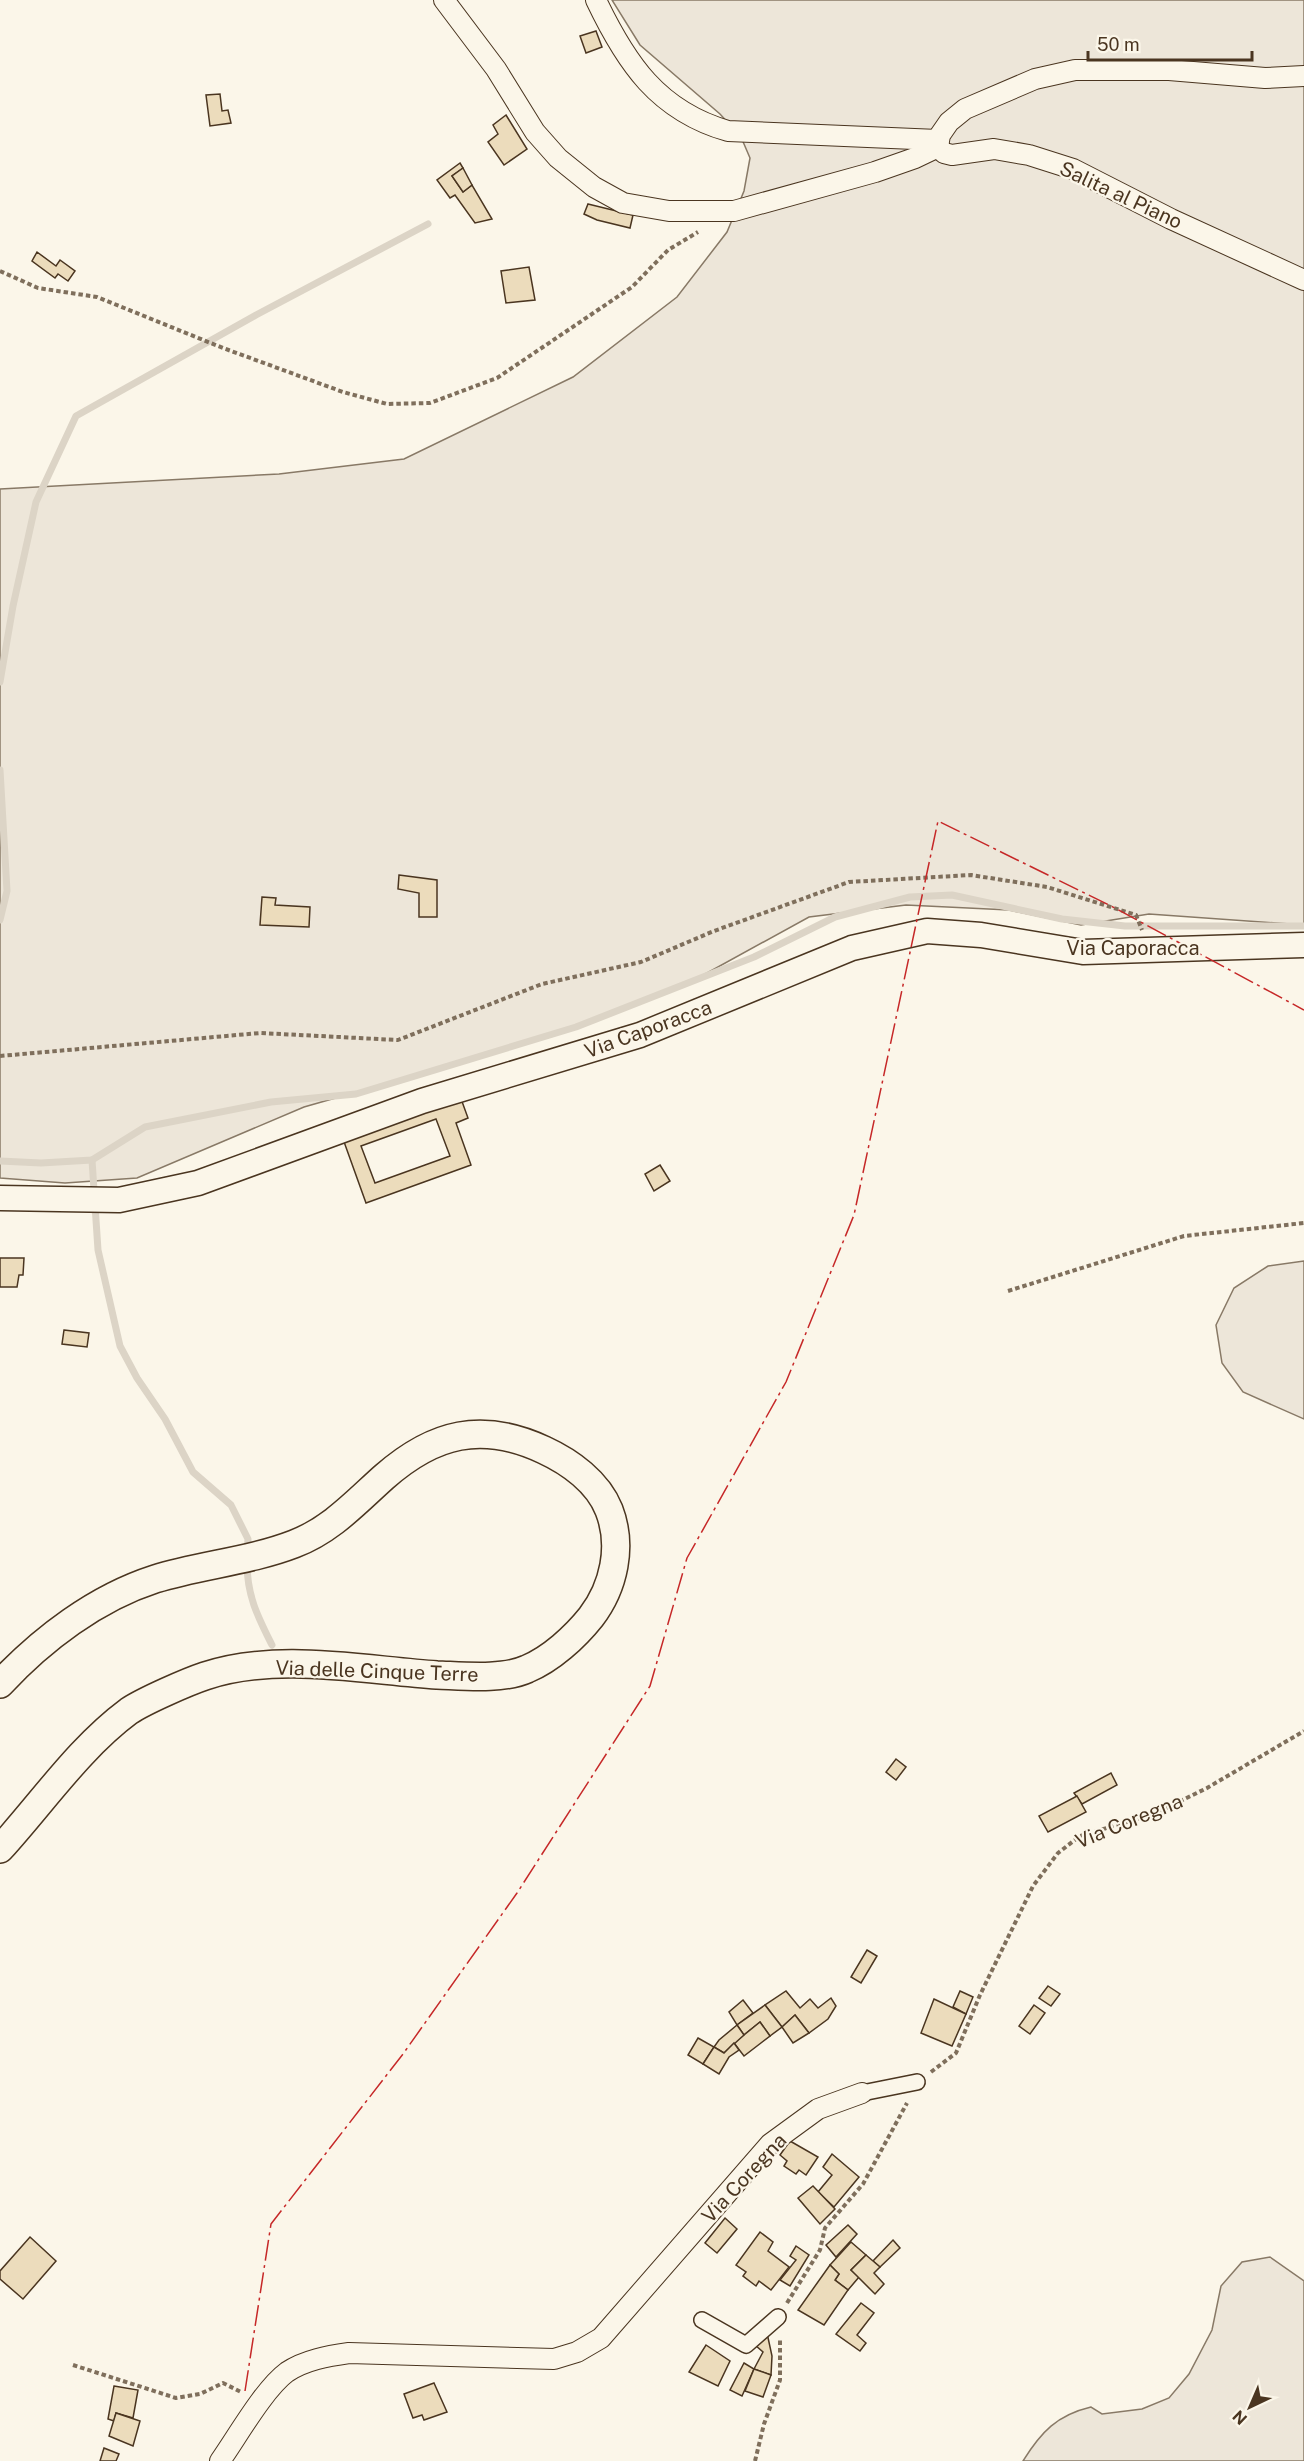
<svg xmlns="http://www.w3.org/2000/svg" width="1304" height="2461" viewBox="0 0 1304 2461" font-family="'Public Sans',sans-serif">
<rect width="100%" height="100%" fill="#fbf6e9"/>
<g fill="#ede6d9" stroke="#887966" stroke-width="1.5">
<polygon points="612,0 1304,0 1304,925 1149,914 1081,925 1009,910 906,905 809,917 698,978 553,1036 304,1107 137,1178 65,1183 0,1178 0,489 279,474 404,459 573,377 677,297 727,232 744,191 750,158 741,137 720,114 640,45"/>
<polygon points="1304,1261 1304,1419 1243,1392 1222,1363 1216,1325 1234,1288 1268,1266"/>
<path d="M1270,2257L1304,2281V2461H1023C1041,2432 1057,2415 1091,2407L1102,2414L1142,2409L1169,2398L1189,2374L1212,2330L1221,2286L1242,2262Z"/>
</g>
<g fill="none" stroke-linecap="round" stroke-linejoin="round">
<g stroke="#dcd4c6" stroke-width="7">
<polyline points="0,682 13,606 36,502 76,416 256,315 428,224"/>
<polyline points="0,770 7,891 0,920"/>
<polyline points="92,1160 98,1250 120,1346 137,1378 165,1419 193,1472 231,1505 248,1539 247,1552"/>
<polyline points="0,1161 41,1163 92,1160 145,1127 271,1102 356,1094 576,1027 754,957 835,917 910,897 952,895 1062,919 1125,926 1304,926"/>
<path d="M247,1563C247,1596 258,1617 272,1645"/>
</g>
</g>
<g fill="#ecdcbc" stroke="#4a3520" stroke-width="1.5" fill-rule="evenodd">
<polygon points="596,31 602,47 586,53 580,36"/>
<polygon points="220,94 222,111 228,110 231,123 210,126 206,95"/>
<polygon points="506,115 527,149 504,165 488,142 498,134 493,125"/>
<polygon points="460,163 463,168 452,176 463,192 472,185 492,219 475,223 455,195 450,198 437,180"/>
<polygon points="463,168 472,185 463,192 452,176"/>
<polygon points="588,204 633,215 630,228 597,220 584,214"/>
<polygon points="37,252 56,266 60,260 75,271 68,281 58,274 55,278 32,261"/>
<polygon points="529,267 535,300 506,303 501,271"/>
<polygon points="399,875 437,880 437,917 419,917 419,893 398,889"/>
<polygon points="262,897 276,898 275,905 310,907 309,927 260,925"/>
<path d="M460,1096L468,1118L456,1123L471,1165L366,1203L343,1139ZM436,1119L450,1156L375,1183L361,1146Z"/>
<polygon points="660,1165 670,1181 654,1191 645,1174"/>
<polygon points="0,1258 24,1258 23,1275 19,1275 17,1287 0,1287"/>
<polygon points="64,1330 89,1333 87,1347 62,1344"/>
<polygon points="896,1759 906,1767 896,1780 886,1772"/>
<polygon points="1111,1773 1117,1785 1082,1804 1074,1793"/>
<polygon points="1077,1796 1086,1812 1048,1832 1039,1816"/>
<polygon points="867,1950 877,1956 861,1983 851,1977"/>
<polygon points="1048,1986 1060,1994 1051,2006 1039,1998"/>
<polygon points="786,1991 800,2008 810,1999 818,2008 831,1998 836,2006 828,2019 809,2033 795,2015 782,2027 765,2005"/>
<polygon points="960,1991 973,1997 966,2014 953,2007"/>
<polygon points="934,1999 966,2014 952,2046 921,2033"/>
<polygon points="743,2000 753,2013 737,2025 729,2012"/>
<polygon points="765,2005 782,2027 770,2036 760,2022 744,2035 737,2025"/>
<polygon points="1034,2005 1045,2013 1030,2034 1019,2026"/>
<polygon points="795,2015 809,2033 793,2043 782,2027"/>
<polygon points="760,2022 770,2036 744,2056 734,2043"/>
<polygon points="737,2025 744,2035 724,2053 714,2047 719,2040"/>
<polygon points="698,2038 714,2047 703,2064 688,2055"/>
<polygon points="734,2043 739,2050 729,2057 719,2074 703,2064 714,2047 724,2053"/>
<polygon points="790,2141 818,2157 806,2175 799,2170 796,2174 784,2166 787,2161 780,2155"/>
<polygon points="832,2154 859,2177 834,2207 818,2192 832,2175 823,2167"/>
<polygon points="813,2186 835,2209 820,2224 798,2198"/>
<polygon points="725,2218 737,2229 717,2253 705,2243"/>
<polygon points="848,2225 857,2234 836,2257 826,2245"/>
<polygon points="760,2232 773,2242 768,2251 789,2267 771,2290 759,2281 756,2286 743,2276 746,2272 736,2265"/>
<polygon points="30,2237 56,2261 23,2299 0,2279 0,2271"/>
<polygon points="893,2240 900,2248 880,2267 873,2261"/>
<polygon points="851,2242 866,2255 851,2270 859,2277 848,2290 835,2280 839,2274 830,2265"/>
<polygon points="796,2246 809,2255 790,2286 780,2280 796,2260 790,2256"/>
<polygon points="866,2255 880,2267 874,2273 884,2284 875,2294 851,2270"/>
<polygon points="830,2265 839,2274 835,2280 848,2290 824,2325 798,2310"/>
<polygon points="861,2303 874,2313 857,2335 866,2343 860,2351 836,2334"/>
<polygon points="767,2333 772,2356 771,2375 754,2369 763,2352 755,2345"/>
<polygon points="706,2345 730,2361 718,2386 689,2372"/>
<polygon points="744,2363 754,2369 742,2396 730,2390"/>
<polygon points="754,2369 771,2375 763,2397 745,2391"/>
<polygon points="434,2383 447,2412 424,2420 422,2415 413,2418 404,2394"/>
<polygon points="114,2386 138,2390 133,2418 116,2413 114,2421 108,2419"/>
<polygon points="116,2413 140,2421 133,2446 109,2436"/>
<polygon points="104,2448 119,2454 116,2461 100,2461"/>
</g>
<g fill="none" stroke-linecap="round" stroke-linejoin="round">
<defs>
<g id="pedestrian">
<polyline points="862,2093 917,2082"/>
<polyline points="702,2320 746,2345 778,2317"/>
</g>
<g id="minor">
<polyline points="444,0 496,69 535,132 558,158 594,187 623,203 669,211 734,211 875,172 915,158 938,147"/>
<path d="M596,0C626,63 658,111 728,131L938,140"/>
<polyline points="938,147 944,153 952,155 994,149 1029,155 1073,169 1171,219 1304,280"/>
<polyline points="938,147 940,135 949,122 965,109 1035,79 1075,70 1169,70 1265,78 1304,76"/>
<path d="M220,2461C237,2437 264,2389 287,2372C305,2360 328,2356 349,2353L554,2359L577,2352L601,2338L770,2144L818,2109L862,2093"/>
</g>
<polyline id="tertiary" points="0,1198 119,1200 198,1183 422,1101 640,1035 852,948 927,931 981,935 1083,952 1304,945"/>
<path id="secondary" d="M0,1684C42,1639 96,1598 155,1579C200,1565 250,1561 294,1544C331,1530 356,1502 384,1477C434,1433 482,1421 544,1450C570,1462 598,1482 609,1510C623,1546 614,1587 591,1617C575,1637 551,1659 527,1669C503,1680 464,1676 437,1675C363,1670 276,1652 205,1676C187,1682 144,1701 129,1711C79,1748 42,1803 0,1849"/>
</defs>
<use href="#pedestrian" stroke="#4a3520" stroke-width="18"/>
<use href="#minor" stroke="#4a3520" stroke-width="22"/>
<use href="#tertiary" stroke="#4a3520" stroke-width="27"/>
<use href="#secondary" stroke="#4a3520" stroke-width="30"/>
<g stroke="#7f6f5c" stroke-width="4" stroke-dasharray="4.5 3" stroke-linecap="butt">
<polyline points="0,271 38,288 97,297 223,348 343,392 387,404 430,403 497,378 632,287 668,250 698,232"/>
<polyline points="0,1056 260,1033 398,1040 542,984 641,962 714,931 849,882 971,875 1047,887 1136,915 1142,930"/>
<polyline points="1008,1291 1184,1236 1304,1223"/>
<polyline points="931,2072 956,2053 980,1995 1033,1886 1058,1853 1080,1836 1154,1814 1207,1788 1304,1731"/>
<polyline points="787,2303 820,2250 825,2228 863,2184 907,2103"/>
<polyline points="73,2365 176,2398 200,2394 223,2383 241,2392"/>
<polyline points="755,2461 764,2424 780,2380 780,2338"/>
</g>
<use href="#pedestrian" stroke="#fbf6e9" stroke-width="15"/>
<use href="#minor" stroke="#fbf6e9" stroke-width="20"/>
<use href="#tertiary" stroke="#fbf6e9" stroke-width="24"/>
<use href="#secondary" stroke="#fbf6e9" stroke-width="27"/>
<polyline stroke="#c62828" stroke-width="1.5" stroke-dasharray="21 4.5 3 4.5" stroke-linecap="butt" points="245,2391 271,2224 403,2054 517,1893 650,1686 687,1558 786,1382 854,1215 938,821 1111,906 1304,1010"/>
</g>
<g text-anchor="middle" stroke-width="4.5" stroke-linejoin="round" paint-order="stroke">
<g font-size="20" fill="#4a3520" stroke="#fbf6e9">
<text transform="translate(1121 195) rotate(25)" y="7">Salita al Piano</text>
<text x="1133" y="955">Via Caporacca</text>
<text transform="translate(648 1029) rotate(-20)" y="7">Via Caporacca</text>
<text transform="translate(377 1671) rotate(2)" y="7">Via delle Cinque Terre</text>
<text transform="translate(1129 1821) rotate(-22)" y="7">Via Coregna</text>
<text transform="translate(744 2178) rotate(-47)" y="7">Via Coregna</text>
</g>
</g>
<g transform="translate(1250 2407) rotate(224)" stroke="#fbf6e9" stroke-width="4.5" paint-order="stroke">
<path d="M0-4.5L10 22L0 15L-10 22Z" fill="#4a3520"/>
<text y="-9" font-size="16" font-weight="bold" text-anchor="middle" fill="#4a3520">N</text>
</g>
<path d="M1088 51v9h164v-9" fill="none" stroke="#4a3520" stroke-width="3"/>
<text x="1097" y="51" font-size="18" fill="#4a3520" stroke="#fbf6e9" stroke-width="4.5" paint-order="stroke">50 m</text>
</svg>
